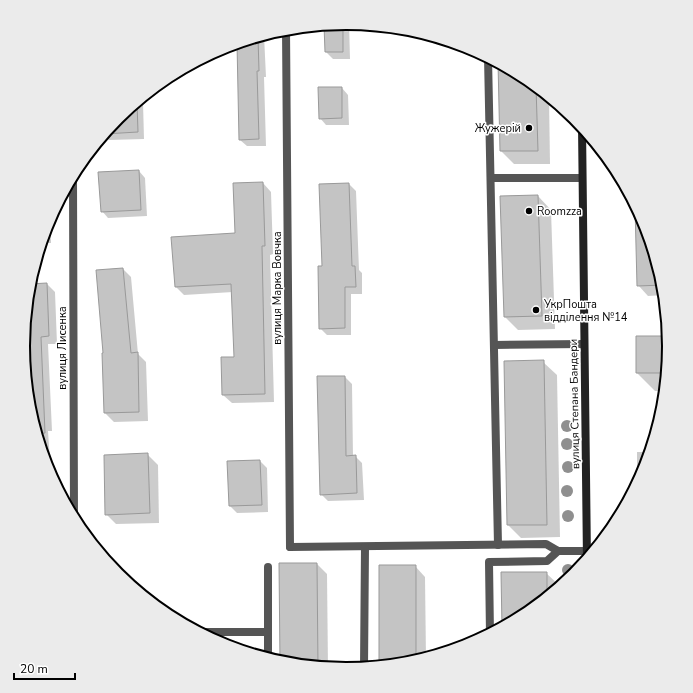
<svg xmlns="http://www.w3.org/2000/svg" width="693" height="693" viewBox="0 0 693 693" font-family="'Nunito Sans',sans-serif">
<rect width="100%" height="100%" fill="#fff"/>
<g fill="#0003">
<polygon points="349,23 350,59 333,59 326,52 325,25"/>
<polygon points="264,35 266,77 264,77 266,146 247,146 240,140 238,43"/>
<polygon points="499,63 526,78 549,96 550,164 514,164 501,151"/>
<polygon points="342,88 348,95 349,125 326,125 320,118"/>
<polygon points="140,99 143,102 144,139 109,140 104,135 118,118"/>
<polygon points="139,171 145,178 147,216 108,218 102,211"/>
<polygon points="263,183 271,192 273,254 270,255 274,402 232,403 223,395 235,358 233,292 184,295 176,287 236,234"/>
<polygon points="349,184 356,191 359,270 362,273 362,294 351,294 351,335 327,335 320,328 323,267"/>
<polygon points="538,196 551,210 555,329 518,330 505,317"/>
<polygon points="50,218 51,243 41,243 48,222"/>
<polygon points="636,226 646,226 664,284 665,295 648,296 638,285"/>
<polygon points="123,269 131,277 138,354 146,362 148,421 114,422 105,413 103,354 104,354"/>
<polygon points="47,284 55,292 57,344 48,344 52,431 48,431 51,477 48,470 29,409 23,346 29,285"/>
<polygon points="637,337 669,337 670,347 666,391 655,391 637,373"/>
<polygon points="505,362 543,362 557,375 560,537 521,538 508,525"/>
<polygon points="345,377 352,384 353,457 355,456 362,463 364,500 328,501 321,494"/>
<polygon points="637,452 651,452 645,471 637,487"/>
<polygon points="147,454 158,465 159,523 116,524 106,514"/>
<polygon points="260,461 267,468 268,512 237,513 230,506"/>
<polygon points="280,564 317,564 327,574 328,668 281,663"/>
<polygon points="415,566 425,577 426,659 409,664"/>
<polygon points="502,573 546,573 560,586 560,588 526,616 503,628"/>
<polygon points="220,644 234,644 241,651 222,645"/>
</g>
<g fill="#c4c4c4" stroke="#999">
<polygon points="343,23 343,52 325,52 324,25"/>
<polygon points="258,37 259,71 257,71 259,139 239,140 237,43"/>
<polygon points="498,62 526,78 536,86 538,151 500,151"/>
<polygon points="318,87 342,87 342,118 319,119"/>
<polygon points="137,102 138,132 104,134 118,118"/>
<polygon points="139,170 141,210 101,212 98,172"/>
<polygon points="263,182 265,246 262,246 265,394 222,395 221,357 234,357 231,284 175,287 171,237 235,233 233,183"/>
<polygon points="349,183 352,266 355,266 356,287 345,287 345,328 319,329 318,266 322,266 319,184"/>
<polygon points="538,195 542,316 504,317 500,196"/>
<polygon points="636,205 645,223 664,285 637,286 635,206"/>
<polygon points="123,268 131,353 138,352 139,412 104,413 102,353 103,353 96,270"/>
<polygon points="47,283 49,336 41,337 45,433 36,434 29,409 23,346 29,284"/>
<polygon points="636,336 669,336 670,347 667,373 636,373"/>
<polygon points="544,360 547,525 507,525 504,361"/>
<polygon points="317,376 345,376 346,456 356,455 357,493 320,495"/>
<polygon points="148,453 150,513 105,515 104,455"/>
<polygon points="260,460 262,505 229,506 227,461"/>
<polygon points="279,563 317,563 318,667 280,663"/>
<polygon points="379,565 416,565 416,662 409,664 379,667"/>
<polygon points="501,572 547,572 547,598 526,616 502,628"/>
</g>
<g fill="none" stroke-linecap="round" stroke-linejoin="round">
<g stroke="#555" stroke-width="8">
<polyline points="488,57 498,545"/>
<polyline points="491,178 582,178"/>
<polyline points="494,345 584,344"/>
<polyline points="290,547 546,544 558,551 587,551"/>
<polyline points="268,567 268,659"/>
<polyline points="198,632 267,632"/>
<polyline points="490,635 489,562 547,561 558,551"/>
<polyline points="364,668 365,547"/>
</g>
<g stroke="#555" stroke-width="8">
<polyline points="286,29 290,547"/>
<polyline points="73,176 74,520"/>
</g>
<polyline stroke="#222" stroke-width="8" points="582,126 587,561"/>
</g>
<g fill="#8f8f8f">
<circle cx="567" cy="426" r="6"/>
<circle cx="567" cy="444" r="6"/>
<circle cx="568" cy="467" r="6"/>
<circle cx="567" cy="491" r="6"/>
<circle cx="568" cy="516" r="6"/>
<circle cx="568" cy="570" r="6"/>
</g>
<g fill="#000" stroke="#fff" stroke-width="1.5">
<circle cx="529" cy="128" r="4"/>
<circle cx="529" cy="211" r="4"/>
<circle cx="536" cy="310" r="4"/>
</g>
<g text-anchor="middle" stroke-width="3" stroke-linejoin="round" paint-order="stroke">
<g font-size="11" fill="#000" stroke="#fff" text-anchor="start">
<text x="521" y="132" text-anchor="end">Жужерій</text>
<text x="537" y="215">Roomzza</text>
<text x="544" y="308">УкрПошта<tspan x="544" dy="13">відділення №14</tspan></text>
</g>
<g font-size="11" fill="#000" stroke="#fff">
<text transform="translate(277 288) rotate(-90)" y="4">вулиця Марка Вовчка</text>
<text transform="translate(62 348) rotate(-90)" y="4">вулиця Лисенка</text>
<text transform="translate(574 404) rotate(-91)" y="4">вулиця Степана Бандери</text>
</g>
</g>
<path d="M0 0H693V693H0ZM30 346a316 316 0 1 1 632 0a316 316 0 1 1-632 0Z" fill="#ebebeb" fill-rule="evenodd"/>
<path fill="none" stroke="#000" stroke-width="2" d="M30 346a316 316 0 1 1 632 0a316 316 0 1 1-632 0Z"/>
<path d="M14 673v6h61v-6" fill="none" stroke="#000000" stroke-width="2"/>
<text x="20" y="673" font-size="12" fill="#000000" stroke="#ffffff" stroke-width="3" paint-order="stroke">20 m</text>
</svg>
